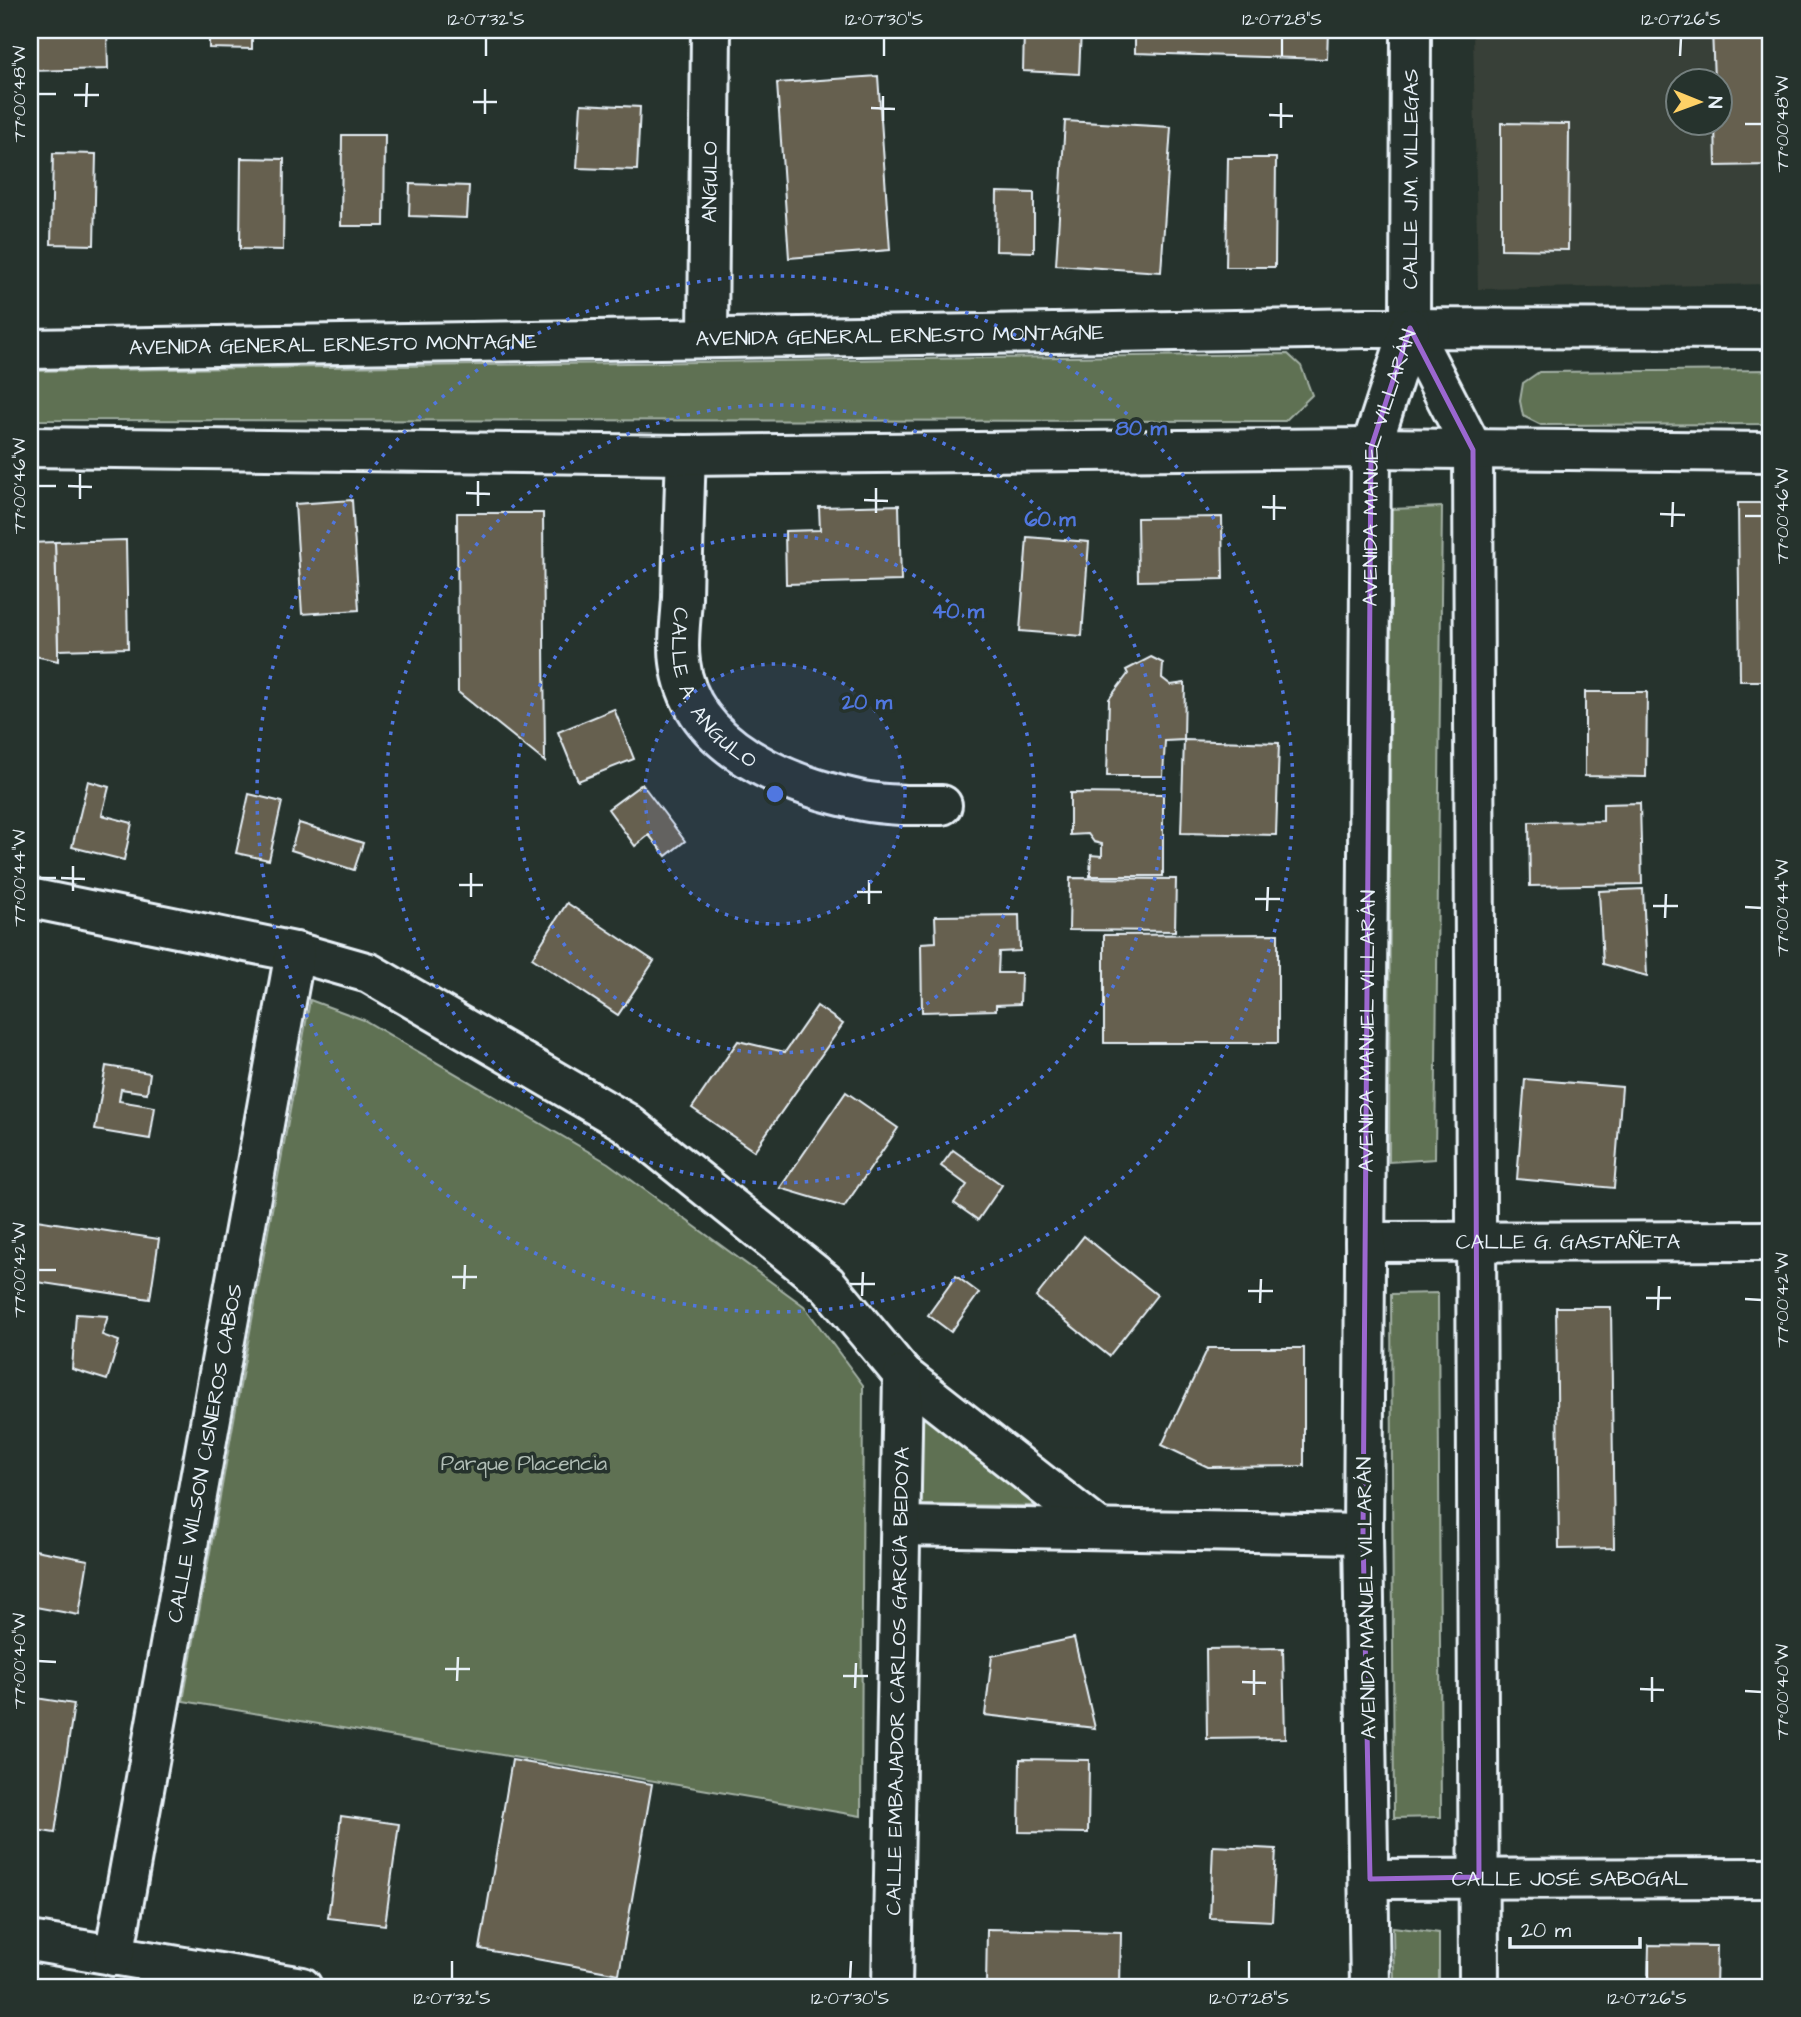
<svg xmlns="http://www.w3.org/2000/svg" width="1801" height="2017" viewBox="0 0 1801 2017" font-family="'Architects Daughter',sans-serif">
<rect width="100%" height="100%" fill="#26332d"/>
<filter id="ink" filterUnits="userSpaceOnUse"><feTurbulence type="fractalNoise" baseFrequency=".0143" numOctaves="2"/><feDisplacementMap in="SourceGraphic" scale="14" xChannelSelector="R" yChannelSelector="G"/><feConvolveMatrix kernelMatrix="1 2 1 2 8 2 1 2 1" color-interpolation-filters="sRGB"/></filter>
<g filter="url(#ink)">
<path fill="#394037" fill-rule="evenodd" d="M1473,30H1771V284L1478,289ZM1678,80H1720V122H1678Z"/>
<g fill="#5f7153" stroke="#a4b1a6" stroke-width="2">
<polygon points="1288,354 1301,366 1312,395 1285,421 30,420 30,371"/>
<polygon points="1771,370 1771,424 1541,425 1523,416 1520,401 1523,383 1539,372"/>
<polygon points="1442,507 1435,1159 1389,1162 1391,509"/>
<polygon points="310,1000 364,1020 608,1163 804,1306 863,1385 861,1816 183,1701"/>
<polygon points="1438,1293 1441,1817 1394,1818 1391,1294"/>
<polygon points="916,1398 1056,1506 916,1505"/>
<polygon points="1393,1927 1439,1933 1439,1987 1394,1987"/>
</g>
<g fill="#66604f" stroke="#e8f1f8" stroke-width="2">
<polygon points="30,30 107,30 108,69 30,71"/>
<polygon points="127,30 170,30 169,38 126,37"/>
<polygon points="209,30 252,30 252,49 209,48"/>
<polygon points="1024,30 1081,30 1079,74 1023,71"/>
<polygon points="1135,30 1328,30 1327,59 1135,53"/>
<polygon points="1712,30 1771,30 1771,165 1716,166 1715,122 1720,122 1720,80 1714,80"/>
<polygon points="878,76 890,250 789,258 777,83"/>
<polygon points="581,104 640,107 637,170 577,168"/>
<polygon points="1065,121 1171,127 1161,272 1056,265"/>
<polygon points="1501,123 1569,124 1568,250 1501,249"/>
<polygon points="342,135 385,135 384,226 341,226"/>
<polygon points="53,153 96,154 94,245 51,244"/>
<polygon points="241,158 284,159 283,250 240,249"/>
<polygon points="1228,158 1276,158 1275,267 1226,267"/>
<polygon points="410,184 469,186 467,218 409,216"/>
<polygon points="997,192 1034,193 1034,252 996,251"/>
<polygon points="1768,193 1771,193 1771,246 1770,246"/>
<polygon points="352,500 359,610 302,614 295,504"/>
<polygon points="1738,503 1771,503 1771,681 1740,681"/>
<polygon points="899,505 901,581 786,584 785,531 820,530 819,507"/>
<polygon points="457,513 543,513 545,762 458,692"/>
<polygon points="1222,517 1223,579 1138,581 1137,518"/>
<polygon points="1027,537 1089,542 1082,636 1020,631"/>
<polygon points="126,540 128,648 58,650 55,542"/>
<polygon points="55,542 58,650 58,661 30,655 30,543"/>
<polygon points="1151,657 1163,663 1162,678 1171,685 1185,683 1184,740 1165,741 1163,776 1107,776 1109,699 1128,674 1126,670"/>
<polygon points="1585,692 1647,692 1646,777 1585,776"/>
<polygon points="614,709 634,759 578,781 558,732"/>
<polygon points="1184,740 1279,743 1276,835 1181,833"/>
<polygon points="88,781 109,787 102,815 132,823 124,860 72,847"/>
<polygon points="642,784 685,841 666,856 649,835 635,846 608,809"/>
<polygon points="1070,793 1163,794 1163,876 1090,876 1091,855 1102,856 1102,844 1094,842 1088,834 1070,835"/>
<polygon points="249,794 282,802 269,860 236,853"/>
<polygon points="1640,803 1642,884 1530,886 1529,822 1603,821 1603,804"/>
<polygon points="299,823 363,843 354,870 291,850"/>
<polygon points="1070,878 1176,879 1175,931 1069,930"/>
<polygon points="1643,889 1647,976 1603,964 1599,891"/>
<polygon points="567,903 654,961 618,1015 532,958"/>
<polygon points="1771,912 1771,934 1763,931"/>
<polygon points="1019,915 1020,951 999,952 998,973 1021,973 1020,1004 996,1005 996,1010 922,1012 921,943 936,942 935,916"/>
<polygon points="1278,934 1278,1043 1104,1043 1104,935"/>
<polygon points="817,1006 843,1024 754,1151 692,1108 738,1041 785,1052"/>
<polygon points="106,1066 150,1073 147,1093 121,1089 119,1101 155,1107 150,1139 95,1130"/>
<polygon points="1525,1079 1622,1087 1614,1188 1517,1179"/>
<polygon points="846,1092 898,1128 844,1207 780,1188"/>
<polygon points="953,1150 1002,1185 978,1220 954,1203 967,1185 941,1166"/>
<polygon points="30,1219 159,1239 150,1299 30,1281"/>
<polygon points="1084,1236 1157,1295 1109,1356 1036,1297"/>
<polygon points="956,1276 979,1293 951,1332 928,1315"/>
<polygon points="1556,1307 1611,1307 1614,1548 1559,1549"/>
<polygon points="76,1314 108,1316 102,1335 119,1341 107,1380 72,1369"/>
<polygon points="1208,1348 1304,1348 1304,1466 1208,1467 1162,1445"/>
<polygon points="30,1549 88,1560 79,1615 30,1606"/>
<polygon points="1074,1638 1095,1728 985,1715 992,1656"/>
<polygon points="1283,1648 1285,1738 1207,1739 1206,1649"/>
<polygon points="30,1697 74,1704 55,1833 30,1829"/>
<polygon points="1020,1759 1089,1760 1088,1833 1019,1832"/>
<polygon points="512,1760 652,1784 619,1974 480,1949"/>
<polygon points="341,1816 399,1824 385,1925 328,1918"/>
<polygon points="1213,1846 1276,1849 1272,1921 1210,1918"/>
<polygon points="987,1929 1121,1932 1120,1987 986,1987"/>
<polygon points="1649,1945 1717,1946 1716,1987 1648,1987"/>
</g>
<g fill="none" stroke-linecap="round" stroke-linejoin="round">
<defs>
<g id="street">
<path id="s1" d="M1410,328L1411,30"/>
<path id="s2" d="M708,336L711,30"/>
<path id="s3" d="M686,455C684,503 683,550 682,598C681,619 677,642 680,662C690,748 790,786 863,801C889,806 916,805 942,805"/>
<polyline points="30,898 295,952 369,973 625,1122 827,1284 903,1375 1099,1529"/>
<path id="s4" d="M1365,1242L1771,1241"/>
<polyline points="901,1526 1363,1534"/>
<path id="s5" d="M1370,1879L1771,1878"/>
<polyline points="30,1941 302,1987"/>
<path id="s6" d="M114,1956L295,952"/>
<path id="s7" d="M892,1987L903,1375"/>
</g>
<g id="secondary">
<polyline points="1410,328 1473,450 1479,1987"/>
<path id="s8" d="M30,349L1367,328L1771,329"/>
<polyline points="30,447 686,455 1371,448 1771,452"/>
<path id="s9" d="M1370,1987L1363,1534L1371,448L1410,328"/>
</g>
</defs>
<use href="#street" stroke="#e8f1f8" stroke-width="44"/>
<use href="#secondary" stroke="#e8f1f8" stroke-width="44"/>
<use href="#street" stroke="#26332d" stroke-width="38"/>
<use href="#secondary" stroke="#26332d" stroke-width="38"/>
</g>
</g>
<path fill="none" stroke="#9c67d0" stroke-width="5" stroke-linejoin="round" d="M1410,328L1473,450L1479,1877L1370,1879L1363,1534L1371,448Z"/>
<path fill="none" stroke="#e8f1f8" stroke-width="2.5" d="M486,56V38M884,56V38M1282,56V38M1680,56L1681,38M38,94H56M74,95H99M473,102H497M86,107L87,83M871,108L895,109M485,114V89M1269,115L1293,116M883,121V96M1745,124H1762M1281,128V103M38,486H56M68,486L92,487M466,493L490,494M80,499V474M864,500L888,501M478,506V481M1262,507L1286,508M876,513V488M1660,514L1685,515M1745,516H1762M1274,520V495M1672,527L1673,502M38,878H56M61,878L85,879M459,885H483M73,891V866M857,892H882M471,897V873M1255,899H1280M869,904V880M1653,906H1678M1745,907L1762,908M1267,911L1268,887M1665,918L1666,894M38,1270H56M452,1277H477M850,1284H875M464,1289L465,1265M1248,1291H1273M862,1296L863,1272M1646,1298H1671M1745,1299L1762,1300M1260,1303L1261,1279M1658,1310L1659,1286M38,1661L56,1662M445,1669H470M843,1676H868M457,1681L458,1657M1242,1682L1266,1683M855,1688L856,1663M1640,1689L1664,1690M1745,1691L1762,1692M1254,1695V1670M1652,1702V1677M452,1979V1961M850,1979L851,1961M1249,1979V1961M1647,1979V1961"/>
<circle cx="775" cy="794" r="130" fill="#5077e0" fill-opacity=".12"/>
<g fill="none" stroke="#5077e0" stroke-width="3.5" stroke-dasharray="3.5 7">
<circle cx="775" cy="794" r="130"/>
<circle cx="775" cy="794" r="259"/>
<circle cx="775" cy="794" r="389"/>
<circle cx="775" cy="794" r="518"/>
</g>
<g text-anchor="middle" stroke-width="7" stroke-linejoin="round" paint-order="stroke">
<g font-size="21" fill="#e8f1f8" stroke="#26332d">
<text dy="7" stroke="none"><textPath href="#s1" startOffset="149">CALLE J.M. VILLEGAS</textPath></text>
<text dy="7" stroke="none"><textPath href="#s2" startOffset="154">ANGULO</textPath></text>
<text dy="7" stroke="none"><textPath href="#s8" startOffset="870">AVENIDA GENERAL ERNESTO MONTAGNE</textPath></text>
<text dy="7" stroke="none"><textPath href="#s8" startOffset="303">AVENIDA GENERAL ERNESTO MONTAGNE</textPath></text>
<text dy="7" stroke="none"><textPath href="#s9" startOffset="1522">AVENIDA MANUEL VILLARÁN</textPath></text>
<text dy="7" stroke="none"><textPath href="#s3" startOffset="245">CALLE A. ANGULO</textPath></text>
<text dy="7" stroke="none"><textPath href="#s9" startOffset="956">AVENIDA MANUEL VILLARÁN</textPath></text>
<text dy="7" stroke="none"><textPath href="#s4" startOffset="203">CALLE G. GASTAÑETA</textPath></text>
<text dy="7" stroke="none"><textPath href="#s6" startOffset="511">CALLE WILSON CISNEROS CABOS</textPath></text>
<text transform="translate(1366 1598) rotate(-91)" y="7">AVENIDA MANUEL VILLARÁN</text>
<text dy="7" stroke="none"><textPath href="#s7" startOffset="306">CALLE EMBAJADOR CARLOS GARCÍA BEDOYA</textPath></text>
<text dy="7" stroke="none"><textPath href="#s5" startOffset="200">CALLE JOSÉ SABOGAL</textPath></text>
</g>
<g font-size="21" fill="#b1beb6" stroke="#26332d">
<text x="524" y="1470">Parque Placencia</text>
</g>
</g>
<circle cx="775" cy="794" r="10" fill="#5077e0" stroke="#26332d" stroke-width="3.5"/>
<g font-size="21" text-anchor="middle" font-weight="bold" fill="#5077e0" stroke="#26332d" stroke-width="7" stroke-linejoin="round" paint-order="stroke">
<text x="1141" y="435">80 m</text>
<text x="1050" y="526">60 m</text>
<text x="958" y="618">40 m</text>
<text x="867" y="709">20 m</text>
</g>
<rect width="1801" height="2017" fill="none" stroke="#26332d" stroke-width="77"/>
<g transform="translate(1699 102) rotate(91)"><circle r="33" fill="#26332d" stroke="#747f7e" stroke-width="2"/>
<path d="M0-5L12 26L0 18L-12 26Z" fill="#ffd166"/>
<text y="-10" font-size="19" font-weight="bold" text-anchor="middle" fill="#e8f1f8">N</text>
</g>
<path d="M1510 1937v10h130v-10" fill="none" stroke="#e8f1f8" stroke-width="3.5"/>
<text x="1521" y="1937" font-size="21" fill="#e8f1f8" stroke="#26332d" stroke-width="5" paint-order="stroke">20 m</text>
<rect x="38" y="38" width="1724" height="1941" fill="none" stroke="#e8f1f8" stroke-width="2.5"/>
<g font-size="18" text-anchor="middle" fill="#e8f1f8">
<text x="486" y="25">12°07'32"S</text>
<text x="884" y="25">12°07'30"S</text>
<text x="1282" y="25">12°07'28"S</text>
<text x="1681" y="25">12°07'26"S</text>
<text transform="translate(19 94) rotate(-90)" y="6">77°00'48"W</text>
<text transform="translate(1782 124) rotate(-90)" y="6">77°00'48"W</text>
<text transform="translate(19 486) rotate(-90)" y="6">77°00'46"W</text>
<text transform="translate(1782 516) rotate(-90)" y="6">77°00'46"W</text>
<text transform="translate(19 878) rotate(-90)" y="6">77°00'44"W</text>
<text transform="translate(1782 908) rotate(-90)" y="6">77°00'44"W</text>
<text transform="translate(19 1270) rotate(-90)" y="6">77°00'42"W</text>
<text transform="translate(1782 1300) rotate(-90)" y="6">77°00'42"W</text>
<text transform="translate(19 1661) rotate(-90)" y="6">77°00'40"W</text>
<text transform="translate(1782 1692) rotate(-90)" y="6">77°00'40"W</text>
<text x="452" y="2004">12°07'32"S</text>
<text x="850" y="2004">12°07'30"S</text>
<text x="1249" y="2004">12°07'28"S</text>
<text x="1647" y="2004">12°07'26"S</text>
</g>
</svg>
